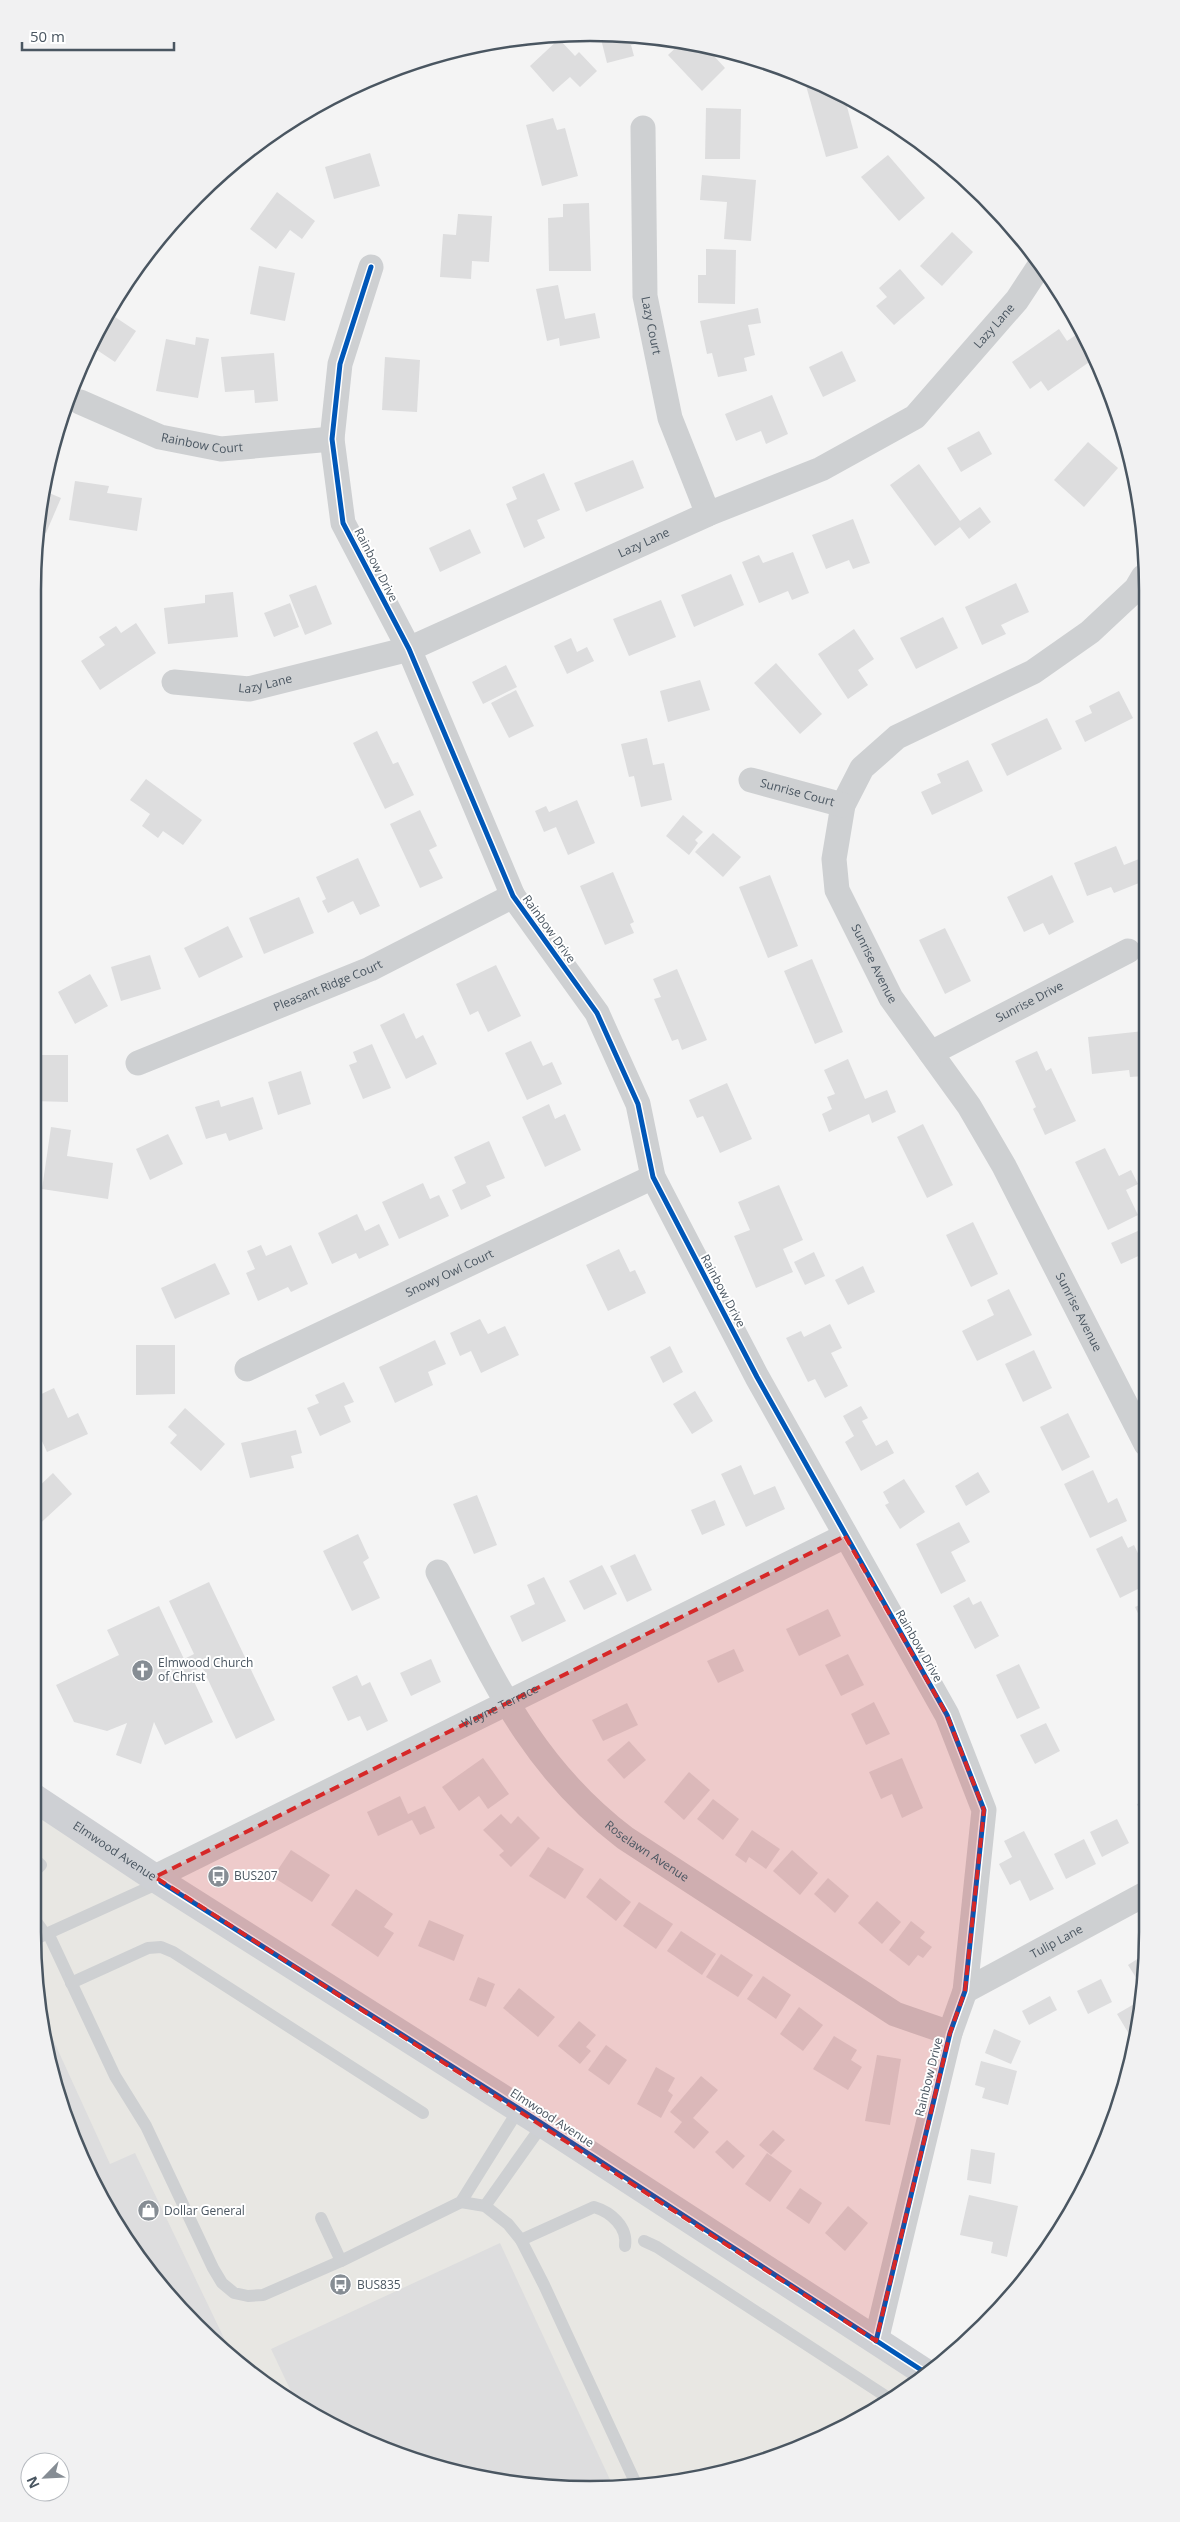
<svg xmlns="http://www.w3.org/2000/svg" width="1180" height="2522" viewBox="0 0 1180 2522" font-family="'Open Sans',sans-serif">
<rect width="100%" height="100%" fill="#f4f4f4"/>
<polygon fill="#e8e7e3" points="33,1797 929,2375 837,2432 735,2470 662,2485 554,2488 481,2479 376,2447 281,2396 222,2351 148,2272 107,2210 62,2111 43,2040 33,1932"/>
<g fill="#ddddde">
<polygon points="613,35 652,39 652,40 631,45 634,56 607,63 601,39"/>
<polygon points="559,39 575,56 579,52 597,71 580,87 570,77 553,92 530,66"/>
<polygon points="682,42 703,44 725,68 702,91 668,55"/>
<polygon points="812,80 845,99 858,148 826,157 805,82"/>
<polygon points="706,108 741,109 740,159 705,159"/>
<polygon points="553,118 557,130 565,128 578,176 542,186 526,125"/>
<polygon points="370,153 380,186 334,199 325,167"/>
<polygon points="888,155 925,198 899,221 861,177"/>
<polygon points="702,175 756,180 751,241 724,239 727,202 700,200"/>
<polygon points="277,192 315,221 302,239 290,230 276,249 250,229"/>
<polygon points="589,203 591,271 549,271 548,218 563,217 563,204"/>
<polygon points="458,214 492,216 489,262 472,261 471,279 440,277 443,234 456,235"/>
<polygon points="952,232 973,252 942,286 920,266"/>
<polygon points="706,249 736,250 735,304 698,303 698,275 706,275"/>
<polygon points="259,266 295,273 285,321 250,314"/>
<polygon points="900,269 925,298 894,325 876,306 887,297 879,288"/>
<polygon points="558,285 565,319 595,313 600,338 560,346 559,338 547,341 536,289"/>
<polygon points="758,308 761,323 748,325 755,355 744,358 747,371 718,377 712,353 707,354 700,321"/>
<polygon points="109,313 136,331 115,362 91,346"/>
<polygon points="1059,329 1067,341 1079,333 1095,358 1048,391 1041,381 1030,389 1012,362"/>
<polygon points="196,337 209,339 198,398 156,391 166,339 195,345"/>
<polygon points="842,351 856,381 823,397 809,367"/>
<polygon points="274,353 278,401 255,403 254,390 225,392 221,357"/>
<polygon points="385,357 420,360 417,412 382,410"/>
<polygon points="772,395 788,434 766,444 761,431 736,441 725,414"/>
<polygon points="979,431 992,454 961,472 947,448"/>
<polygon points="1088,442 1118,468 1084,507 1054,480"/>
<polygon points="633,460 644,488 586,512 574,483"/>
<polygon points="919,464 960,521 980,507 991,522 969,539 960,527 935,546 890,485"/>
<polygon points="544,473 560,510 537,520 545,538 524,548 506,504 517,499 512,487"/>
<polygon points="75,481 109,486 107,493 142,498 137,531 69,520"/>
<polygon points="42,490 61,498 46,533 38,529"/>
<polygon points="853,519 870,563 853,569 849,560 826,569 812,535"/>
<polygon points="470,529 481,553 440,572 429,548"/>
<polygon points="793,552 809,593 792,600 788,591 759,603 742,562 759,555 763,563"/>
<polygon points="731,574 744,605 694,627 681,595"/>
<polygon points="1016,583 1029,612 1001,625 1006,634 982,645 965,607"/>
<polygon points="316,585 332,624 305,635 289,595"/>
<polygon points="233,592 238,637 168,644 164,608 205,603 205,595"/>
<polygon points="661,600 676,637 629,656 613,619"/>
<polygon points="290,603 299,627 274,637 264,613"/>
<polygon points="943,617 958,648 916,669 900,638"/>
<polygon points="136,623 156,653 100,690 81,661 105,645 99,637 116,626 121,633"/>
<polygon points="854,629 874,659 858,670 868,685 848,699 818,654"/>
<polygon points="571,638 577,652 587,647 594,661 567,674 554,646"/>
<polygon points="776,663 822,714 800,734 754,683"/>
<polygon points="506,665 517,687 483,704 472,682"/>
<polygon points="700,680 710,710 668,722 660,691"/>
<polygon points="516,690 534,726 509,738 491,703"/>
<polygon points="1119,691 1133,718 1085,742 1075,721 1092,713 1089,706"/>
<polygon points="1047,718 1062,749 1007,776 991,744"/>
<polygon points="377,731 393,764 398,762 414,795 385,809 353,743"/>
<polygon points="647,738 653,765 664,763 672,800 641,807 634,776 629,777 621,744"/>
<polygon points="968,760 983,791 932,815 921,792 941,783 937,774"/>
<polygon points="146,779 202,820 183,845 163,831 158,838 142,826 150,814 130,800"/>
<polygon points="577,800 595,843 568,855 556,827 544,832 535,811 546,806 549,812"/>
<polygon points="420,810 437,846 429,850 443,878 420,888 390,824"/>
<polygon points="683,815 703,832 695,840 698,843 689,855 666,836"/>
<polygon points="713,833 741,857 723,877 695,852"/>
<polygon points="1116,846 1124,865 1139,859 1144,871 1144,881 1114,893 1111,887 1087,896 1074,863"/>
<polygon points="358,858 380,906 360,915 353,901 328,913 322,901 326,899 316,877"/>
<polygon points="613,872 634,922 630,924 634,933 605,945 580,886"/>
<polygon points="770,875 798,946 768,958 739,887"/>
<polygon points="1052,875 1074,922 1049,935 1043,923 1024,932 1007,897"/>
<polygon points="299,897 314,933 264,954 249,918"/>
<polygon points="228,926 243,957 199,978 184,948"/>
<polygon points="945,928 971,981 945,994 919,940"/>
<polygon points="150,955 161,989 121,1001 111,967"/>
<polygon points="812,959 843,1032 815,1044 784,971"/>
<polygon points="496,965 521,1016 488,1032 478,1011 470,1015 456,984"/>
<polygon points="677,969 707,1040 682,1050 678,1039 672,1041 654,999 661,997 653,979"/>
<polygon points="90,974 108,1006 75,1024 58,992"/>
<polygon points="404,1013 416,1039 423,1035 437,1064 406,1079 380,1025"/>
<polygon points="1144,1031 1145,1076 1130,1077 1129,1070 1092,1074 1088,1037"/>
<polygon points="531,1041 543,1066 552,1062 562,1084 527,1100 505,1053"/>
<polygon points="372,1044 391,1088 363,1099 349,1065 357,1062 353,1052"/>
<polygon points="1037,1051 1046,1071 1051,1068 1076,1121 1045,1135 1033,1109 1036,1107 1015,1061"/>
<polygon points="33,1055 68,1055 68,1102 33,1101"/>
<polygon points="848,1059 865,1099 887,1090 896,1112 872,1123 869,1114 829,1132 822,1114 832,1109 827,1097 835,1094 824,1070"/>
<polygon points="301,1071 311,1104 278,1115 268,1082"/>
<polygon points="727,1083 752,1139 720,1153 703,1116 697,1118 689,1100"/>
<polygon points="253,1097 263,1129 229,1141 226,1133 206,1139 195,1107 219,1100 221,1107"/>
<polygon points="549,1104 555,1119 565,1114 581,1150 545,1167 522,1117"/>
<polygon points="923,1124 953,1185 927,1198 897,1137"/>
<polygon points="51,1127 71,1130 67,1156 113,1163 108,1199 42,1189"/>
<polygon points="168,1134 183,1164 150,1180 136,1149"/>
<polygon points="489,1141 505,1178 486,1186 491,1196 461,1210 452,1190 466,1183 454,1157"/>
<polygon points="1105,1148 1119,1176 1131,1170 1138,1184 1126,1190 1138,1215 1108,1230 1075,1162"/>
<polygon points="423,1183 430,1199 439,1195 449,1216 399,1239 382,1202"/>
<polygon points="779,1185 803,1240 783,1249 793,1272 756,1288 734,1236 750,1230 738,1202"/>
<polygon points="357,1214 365,1231 379,1224 389,1245 359,1259 356,1253 332,1264 318,1233"/>
<polygon points="973,1222 998,1274 971,1287 946,1235"/>
<polygon points="1140,1230 1145,1240 1145,1253 1121,1264 1111,1243"/>
<polygon points="261,1245 266,1256 291,1245 308,1284 291,1292 288,1287 258,1301 246,1273 255,1269 247,1251"/>
<polygon points="619,1249 630,1272 635,1270 646,1293 608,1311 586,1265"/>
<polygon points="814,1252 825,1276 805,1285 794,1262"/>
<polygon points="215,1263 230,1294 175,1319 161,1288"/>
<polygon points="863,1266 875,1292 848,1305 835,1280"/>
<polygon points="1009,1289 1032,1335 977,1361 962,1331 994,1315 987,1300"/>
<polygon points="480,1319 488,1334 505,1326 519,1355 481,1373 471,1351 460,1356 450,1333"/>
<polygon points="830,1324 842,1348 831,1353 848,1386 825,1398 815,1379 808,1382 786,1338 801,1331 804,1337"/>
<polygon points="435,1340 446,1364 428,1372 433,1385 395,1403 379,1367"/>
<polygon points="136,1345 175,1345 175,1394 136,1395"/>
<polygon points="670,1346 683,1372 663,1383 650,1357"/>
<polygon points="1034,1350 1052,1388 1023,1402 1005,1364"/>
<polygon points="344,1382 354,1402 344,1406 351,1422 320,1436 307,1408 319,1403 315,1395"/>
<polygon points="54,1388 68,1418 78,1413 88,1434 47,1452 37,1430 33,1432 33,1398"/>
<polygon points="695,1391 713,1421 692,1434 673,1404"/>
<polygon points="861,1406 868,1418 862,1421 876,1446 887,1440 894,1453 861,1471 845,1442 854,1436 843,1416"/>
<polygon points="185,1408 225,1444 201,1471 170,1443 177,1435 168,1427"/>
<polygon points="1068,1413 1090,1457 1062,1471 1040,1427"/>
<polygon points="296,1430 302,1453 291,1456 294,1468 250,1478 241,1443"/>
<polygon points="741,1465 754,1495 775,1486 785,1509 746,1527 721,1474"/>
<polygon points="1093,1470 1108,1503 1117,1498 1127,1521 1090,1538 1064,1484"/>
<polygon points="978,1472 990,1492 966,1506 955,1486"/>
<polygon points="53,1473 72,1494 33,1530 33,1492"/>
<polygon points="904,1479 925,1512 900,1529 885,1505 889,1503 883,1492"/>
<polygon points="477,1495 497,1545 474,1554 453,1504"/>
<polygon points="715,1500 725,1525 702,1535 691,1510"/>
<polygon points="959,1522 970,1542 951,1552 966,1581 941,1594 916,1544"/>
<polygon points="358,1534 369,1558 363,1562 380,1598 352,1611 323,1551"/>
<polygon points="1122,1536 1128,1548 1134,1545 1146,1570 1146,1585 1120,1598 1096,1549"/>
<polygon points="635,1554 652,1590 627,1602 610,1566"/>
<polygon points="602,1565 617,1594 584,1610 569,1581"/>
<polygon points="544,1577 566,1621 522,1642 510,1616 535,1604 527,1585"/>
<polygon points="209,1582 275,1720 236,1739 202,1667 190,1673 213,1722 165,1745 154,1722 141,1764 116,1755 127,1723 107,1731 74,1722 56,1685 119,1655 107,1630 159,1606 184,1659 194,1654 169,1601"/>
<polygon points="969,1597 973,1605 981,1601 999,1636 975,1649 953,1606"/>
<polygon points="1146,1602 1146,1630 1135,1607"/>
<polygon points="828,1609 841,1636 799,1656 786,1629"/>
<polygon points="734,1649 744,1671 718,1683 707,1661"/>
<polygon points="848,1654 864,1685 841,1696 825,1665"/>
<polygon points="431,1659 441,1682 411,1696 400,1673"/>
<polygon points="1019,1664 1040,1708 1017,1719 996,1675"/>
<polygon points="357,1675 362,1686 370,1682 388,1721 367,1731 360,1716 348,1721 332,1687"/>
<polygon points="874,1702 890,1734 866,1745 851,1714"/>
<polygon points="627,1703 638,1725 603,1741 592,1720"/>
<polygon points="1046,1723 1060,1751 1035,1764 1020,1735"/>
<polygon points="629,1741 646,1760 624,1779 607,1760"/>
<polygon points="483,1758 509,1794 488,1809 479,1796 459,1811 442,1787"/>
<polygon points="902,1758 923,1808 902,1818 892,1794 881,1799 869,1772"/>
<polygon points="689,1772 710,1790 684,1820 664,1802"/>
<polygon points="400,1796 408,1814 425,1806 435,1828 420,1835 412,1820 378,1836 367,1812"/>
<polygon points="713,1799 739,1819 723,1840 697,1819"/>
<polygon points="1147,1800 1147,1828 1137,1804"/>
<polygon points="501,1814 511,1824 518,1816 540,1838 511,1867 499,1855 504,1851 483,1830"/>
<polygon points="1117,1819 1129,1843 1102,1857 1090,1832"/>
<polygon points="752,1830 780,1849 766,1869 749,1857 746,1863 735,1855"/>
<polygon points="1024,1831 1054,1889 1030,1901 1020,1880 1010,1885 999,1864 1012,1857 1004,1841"/>
<polygon points="1084,1839 1096,1864 1066,1879 1054,1854"/>
<polygon points="548,1847 584,1869 565,1899 529,1876"/>
<polygon points="291,1850 330,1875 312,1902 273,1877"/>
<polygon points="792,1850 818,1873 800,1895 773,1871"/>
<polygon points="600,1878 631,1902 616,1921 586,1897"/>
<polygon points="828,1878 849,1896 835,1913 814,1894"/>
<polygon points="356,1889 393,1914 384,1927 394,1933 378,1957 331,1925"/>
<polygon points="877,1901 901,1922 882,1944 858,1923"/>
<polygon points="639,1902 673,1924 656,1949 623,1926"/>
<polygon points="429,1920 464,1935 454,1961 418,1946"/>
<polygon points="911,1921 925,1932 920,1938 932,1947 923,1958 918,1955 909,1966 889,1950"/>
<polygon points="681,1931 716,1954 702,1975 667,1951"/>
<polygon points="721,1954 753,1975 738,1997 706,1977"/>
<polygon points="1145,1954 1142,1987 1128,1965"/>
<polygon points="763,1976 791,1995 776,2019 747,1999"/>
<polygon points="478,1977 495,1984 486,2007 469,2000"/>
<polygon points="1101,1979 1112,2002 1088,2014 1077,1991"/>
<polygon points="519,1988 555,2017 538,2037 503,2008"/>
<polygon points="1050,1996 1057,2010 1029,2025 1022,2011"/>
<polygon points="1136,2003 1140,2009 1138,2029 1129,2034 1117,2014"/>
<polygon points="799,2007 823,2025 803,2051 780,2034"/>
<polygon points="40,2011 110,2164 135,2153 235,2361 222,2351 148,2272 107,2210 62,2111 43,2040"/>
<polygon points="579,2021 596,2035 586,2047 591,2051 580,2064 558,2046"/>
<polygon points="994,2029 1021,2041 1011,2064 985,2053"/>
<polygon points="834,2036 857,2050 851,2060 862,2067 848,2090 813,2069"/>
<polygon points="606,2045 627,2060 609,2085 588,2070"/>
<polygon points="877,2055 901,2059 890,2125 865,2121"/>
<polygon points="981,2061 1017,2071 1008,2105 982,2098 985,2088 975,2085"/>
<polygon points="656,2067 675,2078 668,2091 673,2095 661,2118 637,2104"/>
<polygon points="701,2076 718,2090 693,2118 709,2132 694,2149 674,2132 682,2122 670,2112"/>
<polygon points="773,2130 785,2140 771,2155 759,2145"/>
<polygon points="727,2140 745,2156 733,2169 715,2152"/>
<polygon points="971,2149 995,2153 991,2184 967,2180"/>
<polygon points="767,2153 792,2171 770,2202 745,2184"/>
<polygon points="800,2188 822,2203 809,2224 786,2208"/>
<polygon points="969,2195 1018,2206 1007,2257 991,2253 993,2242 960,2235"/>
<polygon points="848,2206 868,2223 845,2251 825,2233"/>
<polygon points="500,2243 613,2486 554,2488 481,2479 376,2447 297,2404 271,2349"/>
</g>
<g fill="none" stroke-linecap="round" stroke-linejoin="round">
<g stroke="#ced0d2" stroke-width="12">
<polyline points="33,1873 41,1865 33,1858"/>
<polyline points="33,1917 45,1934"/>
<polyline points="48,1933 115,2076 146,2126 213,2268 222,2283 234,2293 248,2296 263,2295 341,2261 461,2202 519,2109"/>
<polyline points="33,1940 161,1882"/>
<polyline points="71,1983 148,1948 161,1947 173,1952 423,2113"/>
<polyline points="461,2202 485,2206 508,2224 521,2240 544,2285 637,2486"/>
<polyline points="485,2206 543,2124"/>
<polyline points="321,2218 341,2261"/>
<path d="M521,2240L594,2207C611,2212 628,2227 625,2246"/>
<polyline points="644,2241 657,2247 890,2399"/>
</g>
<g stroke="#ced0d2" stroke-width="25">
<path id="s1" d="M643,128L645,296L670,418L708,514"/>
<polyline points="371,267 340,364 332,439 343,523 409,649 513,896 597,1013 638,1104 653,1177 757,1377 947,1715 984,1810 965,1991 950,2033 876,2341"/>
<path id="s2" d="M80,402L160,437L221,449L332,439"/>
<path id="s3" d="M1143,577L1136,589L1090,632L1033,672L897,737L862,768L843,805L834,859L837,890L891,998L969,1106L1004,1166L1146,1444"/>
<path id="s4" d="M174,682L249,689L409,649L708,514L821,469L915,417L1017,300L1040,265"/>
<path id="s5" d="M751,780L843,805"/>
<path id="s6" d="M931,1053L1128,951"/>
<path id="s7" d="M138,1063L370,969L513,896"/>
<path id="s8" d="M247,1369L653,1177"/>
<path id="s9" d="M438,1572C492,1676 529,1765 625,1838L895,2014L950,2033"/>
<path id="s10" d="M155,1877L845,1536"/>
<path id="s11" d="M965,1991L1147,1893"/>
</g>
<path stroke="#ced0d4" stroke-width="28" id="s12" d="M33,1797L161,1882L543,2124L929,2375"/>
<defs>
<g id="cycleway">
<polyline points="371,267 340,364 332,439 343,523 409,649 513,896 597,1013 638,1104 653,1177 757,1377 947,1715 984,1810 965,1991 950,2033 876,2341"/>
<polyline points="161,1882 543,2124 929,2375"/>
</g>
</defs>
<use href="#cycleway" stroke="#fff" stroke-width="8"/>
<use href="#cycleway" stroke="#0057b8" stroke-width="5"/>
</g>
<path fill="#d62828" fill-opacity="0.2" stroke="#d62828" stroke-width="4" stroke-dasharray="10 6" stroke-linejoin="round" d="M845,1536L947,1715L984,1810L965,1991L950,2033L876,2341L155,1877Z"/>
<defs>
<symbol id="church-disc" viewBox="-11 -11 22 22"><circle r="9.5" fill="#868d94" stroke="#fff"/><path d="M-1.2-6h2.4v3.5h3.3v2.4h-3.3V6h-2.4V-.1h-3.3v-2.4h3.3Z" fill="#fff"/></symbol>
<symbol id="bus-disc" viewBox="-11 -11 22 22"><circle r="9.5" fill="#868d94" stroke="#fff"/><path d="M-5-6H5V4H4V6H2V4H-2V6H-4V4H-5ZM-3.5-4V0h7V-4ZM-3.5 1.2v1.5H-2V1.2ZM2 1.2v1.5H3.5V1.2Z" fill="#fff"/></symbol>
<symbol id="shop-disc" viewBox="-11 -11 22 22"><circle r="9.5" fill="#868d94" stroke="#fff"/><path d="M-5-2.5h2.3a2.7 3.5 0 0 1 5.4 0H5L5.5 6h-11ZM-1.5-2.5h3a1.5 2.3 0 0 0-3 0Z" fill="#fff"/></symbol>
</defs>
<g fill-rule="evenodd">
<use href="#church-disc" x="130" y="1658" width="25" height="25"/>
<use href="#bus-disc" x="206" y="1864" width="25" height="25"/>
<use href="#shop-disc" x="136" y="2198" width="25" height="25"/>
<use href="#bus-disc" x="328" y="2272" width="25" height="25"/>
</g>
<g text-anchor="middle" stroke-width="4" stroke-linejoin="round" paint-order="stroke">
<g font-size="12" fill="#4a5661" stroke="#fff">
<text dy="4" stroke="none"><textPath href="#s1" startOffset="198">Lazy Court</textPath></text>
<text dy="4" stroke="none"><textPath href="#s4" startOffset="918">Lazy Lane</textPath></text>
<text dy="4" stroke="none"><textPath href="#s2" startOffset="130">Rainbow Court</textPath></text>
<text dy="4" stroke="none"><textPath href="#s4" startOffset="498">Lazy Lane</textPath></text>
<text transform="translate(376 565) rotate(63)" y="4">Rainbow Drive</text>
<text dy="4" stroke="none"><textPath href="#s4" startOffset="92">Lazy Lane</textPath></text>
<text dy="4" stroke="none"><textPath href="#s5" startOffset="48">Sunrise Court</textPath></text>
<text transform="translate(549 929) rotate(54)" y="4">Rainbow Drive</text>
<text dy="4" stroke="none"><textPath href="#s3" startOffset="554">Sunrise Avenue</textPath></text>
<text dy="4" stroke="none"><textPath href="#s7" startOffset="205">Pleasant Ridge Court</textPath></text>
<text dy="4" stroke="none"><textPath href="#s6" startOffset="111">Sunrise Drive</textPath></text>
<text dy="4" stroke="none"><textPath href="#s8" startOffset="224">Snowy Owl Court</textPath></text>
<text transform="translate(723 1291) rotate(62)" y="4">Rainbow Drive</text>
<text dy="4" stroke="none"><textPath href="#s3" startOffset="959">Sunrise Avenue</textPath></text>
<text transform="translate(919 1646) rotate(60)" y="4">Rainbow Drive</text>
<text dy="4" stroke="none"><textPath href="#s10" startOffset="385">Wayne Terrace</textPath></text>
<text dy="4" stroke="none"><textPath href="#s12" startOffset="98">Elmwood Avenue</textPath></text>
<text dy="4" stroke="none"><textPath href="#s9" startOffset="354">Roselawn Avenue</textPath></text>
<text dy="4" stroke="none"><textPath href="#s11" startOffset="104">Tulip Lane</textPath></text>
<text transform="translate(929 2077) rotate(-76)" y="4">Rainbow Drive</text>
<text transform="translate(552 2118) rotate(33)" y="4">Elmwood Avenue</text>
</g>
<g font-size="12" fill="#4a5661" stroke="#fff" text-anchor="start">
<text x="158" y="1667">Elmwood Church<tspan x="158" dy="14">of Christ</tspan></text>
<text x="234" y="1880">BUS207</text>
<text x="164" y="2215">Dollar General</text>
<text x="357" y="2289">BUS835</text>
</g>
</g>
<path d="M0 0H1180V2522H0ZM590 41H590A549 549 0 0 1 1139 590V1932A549 549 0 0 1 590 2481H590A549 549 0 0 1 41 1932V590A549 549 0 0 1 590 41Z" fill="#f1f1f2" fill-rule="evenodd"/>
<path fill="none" stroke="#4a5661" stroke-width="2.5" d="M590 41H590A549 549 0 0 1 1139 590V1932A549 549 0 0 1 590 2481H590A549 549 0 0 1 41 1932V590A549 549 0 0 1 590 41Z"/>
<g transform="translate(45 2477) rotate(246)"><circle r="24" fill="#ffffff" stroke="#b7bbc0"/>
<path d="M0-4L9 19L0 12L-9 19Z" fill="#868d94"/>
<text y="-8" font-size="14" font-weight="bold" text-anchor="middle" fill="#4a5661">N</text>
</g>
<path d="M22 42v8h152v-8" fill="none" stroke="#4a5661" stroke-width="2.5"/>
<text x="30" y="42" font-size="15" fill="#4a5661" stroke="#ffffff" stroke-width="4" paint-order="stroke">50 m</text>
</svg>
